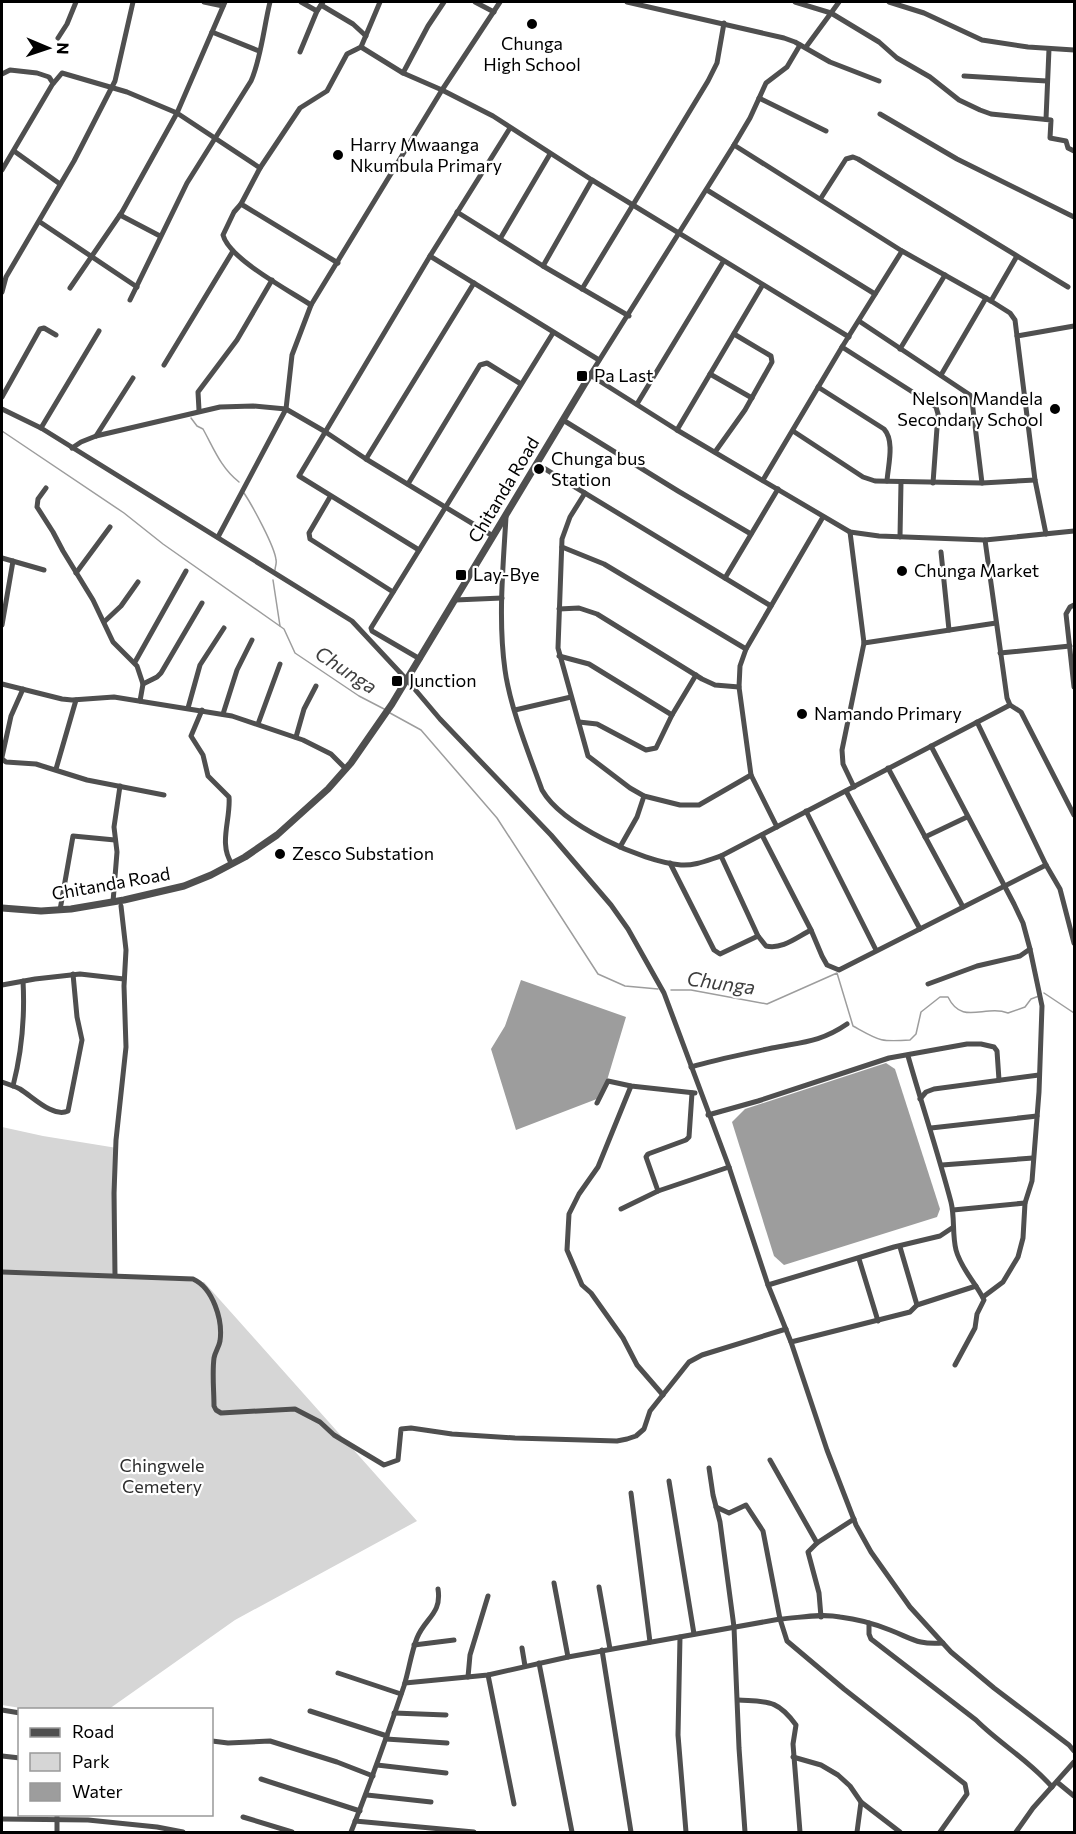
<svg xmlns="http://www.w3.org/2000/svg" width="1076" height="1834" viewBox="0 0 1076 1834" font-family="Commissioner,sans-serif">
<rect width="100%" height="100%" fill="#fff"/>
<polygon fill="#d6d6d6" points="2,1127 43,1136 117,1148 116,1277 204,1282 417,1521 235,1620 109,1709 33,1710 2,1705"/>
<g fill="#9d9d9d">
<polygon points="521,980 626,1017 602,1097 516,1130 491,1049 505,1026"/>
<polygon points="886,1063 895,1069 940,1209 937,1217 784,1265 774,1256 732,1122 745,1109"/>
</g>
<g fill="none" stroke-linecap="round" stroke-linejoin="round">
<g stroke="#9d9d9d" stroke-width="1.5">
<path d="M191,418L197,426L203,429C214,449 221,468 239,482"/>
<polyline points="2,431 124,513 163,544 284,629 295,653 359,696 386,710"/>
<path d="M244,493C252,505 275,547 276,560C277,563 275,567 275,570"/>
<polyline points="273,580 280,626"/>
<polyline points="390,713 421,730 497,818 598,974 625,986 658,989"/>
<path d="M671,990H691L767,1004L837,973L853,1026C880,1041 879,1042 910,1040L916,1034L921,1012L940,997H948C962,1026 985,1004 1008,1013L1025,1007L1031,999L1039,996"/>
<polyline points="1044,993 1074,1013"/>
</g>
<g stroke="#4f4f4f" stroke-width="5">
<polyline points="204,2 223,6"/>
<polyline points="301,2 317,11"/>
<polyline points="475,2 494,12"/>
<polyline points="627,2 784,38 795,42 830,62 879,81"/>
<polyline points="795,2 831,13 806,47"/>
<polyline points="839,2 831,13 879,42 897,58 930,77 959,100 980,110 991,114 1051,120 1050,138 1066,141 1068,148 1074,151"/>
<polyline points="889,2 924,13 982,40 1028,47 1074,50"/>
<polyline points="321,5 353,24 366,36"/>
<polyline points="212,32 259,51"/>
<polyline points="58,38 67,24 76,2"/>
<polyline points="800,45 787,67 766,83 750,118 734,145 590,375 677,430 850,532 879,536 985,540 1074,531"/>
<polyline points="361,47 403,73 442,90 493,116 592,180 849,337"/>
<polyline points="300,52 317,11 323,2"/>
<polyline points="403,73 428,26 444,2"/>
<polyline points="2,74 10,70 37,73 49,77 53,83"/>
<polyline points="964,76 1047,81"/>
<polyline points="759,98 826,131"/>
<polyline points="880,114 957,159 1074,217"/>
<polyline points="1046,119 1049,49"/>
<polyline points="734,145 902,251 991,301 1010,313 1015,320 1035,480 1046,534"/>
<polyline points="14,151 60,184"/>
<polyline points="2,170 52,85 62,73 127,92 177,113 260,168"/>
<polyline points="707,190 875,294"/>
<polyline points="821,198 846,159 853,157 858,159 1068,287"/>
<path d="M241,204L234,212L223,235C229,259 290,291 311,305"/>
<polyline points="457,212 543,266 629,316"/>
<polyline points="120,215 160,236"/>
<polyline points="40,222 137,287"/>
<polyline points="500,239 550,154"/>
<polyline points="430,256 599,360"/>
<polyline points="338,263 241,204 260,168 300,108 327,91 347,54 361,47 380,2"/>
<polyline points="543,266 592,180"/>
<polyline points="70,288 122,212 177,113 225,2"/>
<polyline points="582,289 708,81 717,63 724,23"/>
<polyline points="2,292 6,277 74,161 115,81 133,2"/>
<path d="M130,300L187,183L251,81C261,59 264,26 270,2"/>
<polyline points="991,301 1017,256"/>
<polyline points="859,321 970,395 972,401 982,483"/>
<polyline points="1017,336 1074,326"/>
<polyline points="842,347 936,407 938,414 933,483"/>
<polyline points="900,349 945,275"/>
<polyline points="164,365 233,251"/>
<polyline points="710,374 752,398"/>
<polyline points="941,375 986,298"/>
<path d="M818,387L884,429C895,441 888,466 887,481"/>
<polyline points="2,397 40,329 44,328 56,335"/>
<polyline points="637,404 723,262"/>
<polyline points="2,409 41,428 352,621 407,680 440,719 551,835 611,905 628,929 664,993 729,1167 768,1285 791,1342 827,1450 856,1525 871,1552 910,1607 951,1652 994,1688 1069,1745 1074,1751"/>
<polyline points="199,410 198,392 237,340 272,280"/>
<polyline points="563,420 678,491 751,534"/>
<polyline points="41,428 99,331"/>
<polyline points="677,430 762,286"/>
<polyline points="793,431 863,477 875,481 982,483 1035,480"/>
<polyline points="96,436 133,378"/>
<polyline points="72,448 81,442 96,436 220,407 253,406 286,409 324,431 366,459 493,536"/>
<polyline points="715,452 745,410 772,362 771,356 734,334"/>
<polyline points="366,459 474,283"/>
<polyline points="537,464 771,606"/>
<polyline points="763,480 842,347 902,251"/>
<polyline points="408,484 480,365 487,363 521,384"/>
<polyline points="46,488 38,499 37,507 53,532 63,551 93,600 113,642 137,666 143,684 140,701"/>
<polyline points="585,493 570,517 562,539 558,648 588,756 630,788 644,796 680,805 699,805 751,775"/>
<polyline points="330,497 309,533 310,539 393,592"/>
<path d="M506,517C503,568 498,620 505,670C510,707 529,754 542,790C562,825 642,862 681,865C695,866 708,860 721,856L1010,705L1007,698L985,540"/>
<polyline points="850,532 864,643 842,750 843,764 854,787"/>
<polyline points="218,537 286,409 292,355 311,305 442,90 500,2"/>
<polyline points="900,537 901,482"/>
<polyline points="562,547 604,564 746,649"/>
<polyline points="419,550 299,476 430,256 510,128"/>
<polyline points="941,552 949,630"/>
<polyline points="2,558 44,570"/>
<polyline points="76,573 110,527"/>
<polyline points="725,578 778,489"/>
<polyline points="455,600 502,598"/>
<polyline points="1074,605 1070,607 1066,614 1074,687"/>
<polyline points="559,609 579,608 597,614 702,679 715,685 739,687"/>
<polyline points="104,622 121,606 138,582"/>
<polyline points="2,625 13,561"/>
<polyline points="864,643 996,623"/>
<polyline points="1000,653 1070,646"/>
<polyline points="559,656 589,664 672,715"/>
<polyline points="420,659 372,631 371,628 553,333"/>
<polyline points="135,662 186,571"/>
<polyline points="2,684 62,699 72,700 114,697 232,716 303,740 331,754 346,769"/>
<polyline points="143,684 157,677 161,673 202,603"/>
<polyline points="1010,705 1021,712 1074,815"/>
<polyline points="188,708 200,665 224,628"/>
<path d="M202,710L191,736L203,755L208,776L229,797C231,819 218,844 232,864"/>
<polyline points="515,710 571,697"/>
<polyline points="223,714 237,670 252,640"/>
<polyline points="579,722 597,724 646,750 656,748 672,715 696,675"/>
<polyline points="977,722 1046,865 1060,889 1074,943"/>
<polyline points="258,724 280,664"/>
<polyline points="296,737 304,709 316,686"/>
<polyline points="2,757 11,716 23,689"/>
<polyline points="2,759 6,762 36,764 87,780 164,795"/>
<polyline points="888,768 963,907"/>
<polyline points="56,769 76,700"/>
<polyline points="846,791 920,929"/>
<polyline points="806,811 876,950"/>
<polyline points="777,827 751,775 739,687 740,666 746,649 823,517"/>
<polyline points="762,835 811,930 822,956 827,965 839,970 1046,865"/>
<polyline points="925,837 967,817"/>
<polyline points="620,847 637,817 644,796"/>
<path d="M721,856L758,936L766,946C782,950 797,937 811,930"/>
<polyline points="670,863 714,950 720,954 758,936"/>
<polyline points="113,902 117,852 114,827 120,786"/>
<polyline points="60,910 73,836 115,840"/>
<polyline points="928,984 977,966 1020,956 1030,949 1023,923 1014,904 931,746"/>
<polyline points="2,985 35,979 80,974 124,979"/>
<path d="M908,1056C922,1105 938,1153 951,1202C955,1218 952,1234 956,1250C961,1269 976,1283 984,1300L977,1314L975,1328L955,1365"/>
<path d="M691,1067C718,1059 745,1054 772,1048C802,1042 821,1042 847,1024"/>
<path d="M2,1082C8,1084 14,1086 20,1089C33,1097 53,1118 68,1111L82,1040L77,1017L73,974"/>
<path d="M13,1086C22,1051 25,1017 23,981"/>
<polyline points="631,1086 598,1167 579,1194 569,1214 567,1250 582,1285 591,1293 623,1338 637,1365 663,1395"/>
<polyline points="920,1099 926,1092 934,1089 1039,1075"/>
<polyline points="597,1103 608,1081 631,1086 695,1093"/>
<polyline points="708,1115 758,1101 889,1058 967,1044 981,1044 994,1047 997,1051 999,1080"/>
<polyline points="931,1128 1037,1116"/>
<polyline points="942,1165 1033,1158"/>
<polyline points="658,1191 646,1157 648,1154 686,1140 689,1137 692,1093"/>
<polyline points="621,1209 658,1191 729,1167"/>
<polyline points="953,1210 1025,1203"/>
<polyline points="900,1247 917,1305"/>
<polyline points="859,1259 878,1321"/>
<path d="M2,1272L193,1279C213,1288 223,1320 220,1341C219,1347 215,1352 214,1358C212,1373 214,1391 214,1406L216,1410L221,1413L295,1409L320,1422L334,1435L384,1465L398,1460L401,1429L411,1428L452,1434L515,1438L617,1441L627,1439L636,1436L644,1429L650,1411L689,1362L702,1355L786,1329"/>
<polyline points="115,1275 114,1193 116,1140 126,1047 124,986 126,950 121,906"/>
<polyline points="768,1285 894,1247 940,1236 952,1228"/>
<polyline points="983,1297 1003,1282 1018,1257 1023,1238 1025,1203 1032,1181 1039,1092 1042,1006 1030,949"/>
<polyline points="791,1342 910,1312 917,1305 976,1286"/>
<polyline points="770,1460 817,1543"/>
<polyline points="709,1468 713,1495 720,1522 734,1627 739,1748 745,1832"/>
<polyline points="669,1481 694,1634"/>
<polyline points="631,1493 650,1642"/>
<polyline points="716,1507 729,1513 746,1505 763,1531 780,1619 787,1641 844,1689 965,1784 967,1794 940,1832"/>
<polyline points="554,1583 568,1657"/>
<polyline points="599,1587 610,1649"/>
<polyline points="821,1617 819,1593 808,1552 817,1543 854,1519"/>
<path d="M869,1623V1634L871,1639L976,1720C1000,1744 1030,1761 1052,1787"/>
<polyline points="680,1637 678,1735 686,1832"/>
<polyline points="414,1645 454,1640"/>
<polyline points="522,1648 525,1666"/>
<polyline points="602,1650 631,1832"/>
<polyline points="539,1663 572,1832"/>
<polyline points="338,1673 401,1694"/>
<polyline points="488,1675 514,1804"/>
<polyline points="468,1677 470,1655 488,1596"/>
<path d="M405,1683L488,1675L568,1657L780,1619C799,1618 821,1613 840,1617C857,1619 875,1624 890,1630C913,1639 918,1645 943,1643"/>
<path d="M738,1700C768,1702 777,1699 796,1725L793,1744L800,1832"/>
<polyline points="2,1710 20,1713"/>
<polyline points="310,1711 387,1736"/>
<polyline points="394,1713 446,1715"/>
<polyline points="386,1739 447,1743"/>
<polyline points="212,1741 228,1743 270,1741 337,1762 373,1776"/>
<polyline points="2,1756 20,1758"/>
<polyline points="793,1757 821,1765 838,1775 850,1786 861,1802 900,1832"/>
<polyline points="377,1765 446,1773"/>
<polyline points="261,1779 360,1811"/>
<polyline points="1057,1782 1074,1796"/>
<polyline points="367,1795 431,1802"/>
<polyline points="243,1817 292,1832"/>
<polyline points="2,1819 88,1820 157,1827 183,1832"/>
<polyline points="355,1821 474,1832"/>
<polyline points="57,1832 57,1814"/>
<path d="M351,1832C370,1784 387,1736 404,1686C409,1670 411,1653 417,1638C425,1618 442,1614 438,1589"/>
<polyline points="857,1832 861,1802"/>
<polyline points="1016,1832 1033,1808 1074,1762"/>
</g>
<polyline stroke="#4f4f4f" stroke-width="7" points="2,908 41,911 71,909 124,900 184,886 211,875 245,857 277,835 328,789 351,763 392,704 590,375"/>
</g>
<g fill="#000" stroke="#fff" stroke-width="2">
<circle cx="532" cy="24" r="6"/>
<circle cx="338" cy="155" r="6"/>
<rect x="576" y="370" width="12" height="12" rx="3"/>
<circle cx="1055" cy="409" r="6"/>
<circle cx="539" cy="469" r="6"/>
<circle cx="902" cy="571" r="6"/>
<rect x="455" y="569" width="12" height="12" rx="3"/>
<rect x="391" y="675" width="12" height="12" rx="3"/>
<circle cx="802" cy="714" r="6"/>
<circle cx="280" cy="854" r="6"/>
</g>
<g text-anchor="middle" stroke-width="4.5" stroke-linejoin="round" paint-order="stroke">
<g font-size="18" fill="#000" stroke="#fff" text-anchor="start">
<text x="532" y="50" text-anchor="middle">Chunga<tspan x="532" dy="21">High School</tspan></text>
<text x="350" y="151">Harry Mwaanga<tspan x="350" dy="21">Nkumbula Primary</tspan></text>
<text x="594" y="382">Pa Last</text>
<text x="1043" y="405" text-anchor="end">Nelson Mandela<tspan x="1043" dy="21">Secondary School</tspan></text>
<text x="551" y="465">Chunga bus<tspan x="551" dy="21">Station</tspan></text>
<text x="914" y="577">Chunga Market</text>
<text x="473" y="581">Lay-Bye</text>
<text x="409" y="687">Junction</text>
<text x="814" y="720">Namando Primary</text>
<text x="292" y="860">Zesco Substation</text>
</g>
<g font-size="18" fill="#000" stroke="#fff">
<text transform="translate(504 490) rotate(-59)" y="6">Chitanda Road</text>
<text transform="translate(111 884) rotate(-10)" y="6">Chitanda Road</text>
</g>
<g font-size="18" fill="#2d2d2d" stroke="#fff">
<text x="162" y="1472">Chingwele<tspan x="162" dy="21">Cemetery</tspan></text>
</g>
<g font-size="20" font-style="italic" fill="#3e3e3e" stroke="#fff">
<text transform="translate(346 670) rotate(33)" y="7">Chunga</text>
<text transform="translate(721 983) rotate(8)" y="7">Chunga</text>
</g>
</g>
<rect width="1076" height="1834" fill="none" stroke="#000000" stroke-width="6"/>
<rect x="18" y="1708" width="195" height="108" fill="#ffffff" stroke="#999999" stroke-width="1.5"/>
<rect x="30" y="1728" width="30" height="9" fill="#4f4f4f" stroke="#999999" stroke-width="1.5"/>
<text x="72" y="1738" font-size="18" fill="#000000">Road</text>
<rect x="30" y="1753" width="30" height="18" fill="#d6d6d6" stroke="#999999" stroke-width="1.5"/>
<text x="72" y="1768" font-size="18" fill="#000000">Park</text>
<rect x="30" y="1783" width="30" height="18" fill="#9d9d9d" stroke="#999999" stroke-width="1.5"/>
<text x="72" y="1798" font-size="18" fill="#000000">Water</text>
<g transform="translate(48 48) rotate(92)" stroke="#ffffff" stroke-width="4.5" paint-order="stroke">
<path d="M0-4.5L10 22L0 15L-10 22Z" fill="#000000"/>
<text y="-9" font-size="16" font-weight="bold" text-anchor="middle" fill="#000000">N</text>
</g>
</svg>
